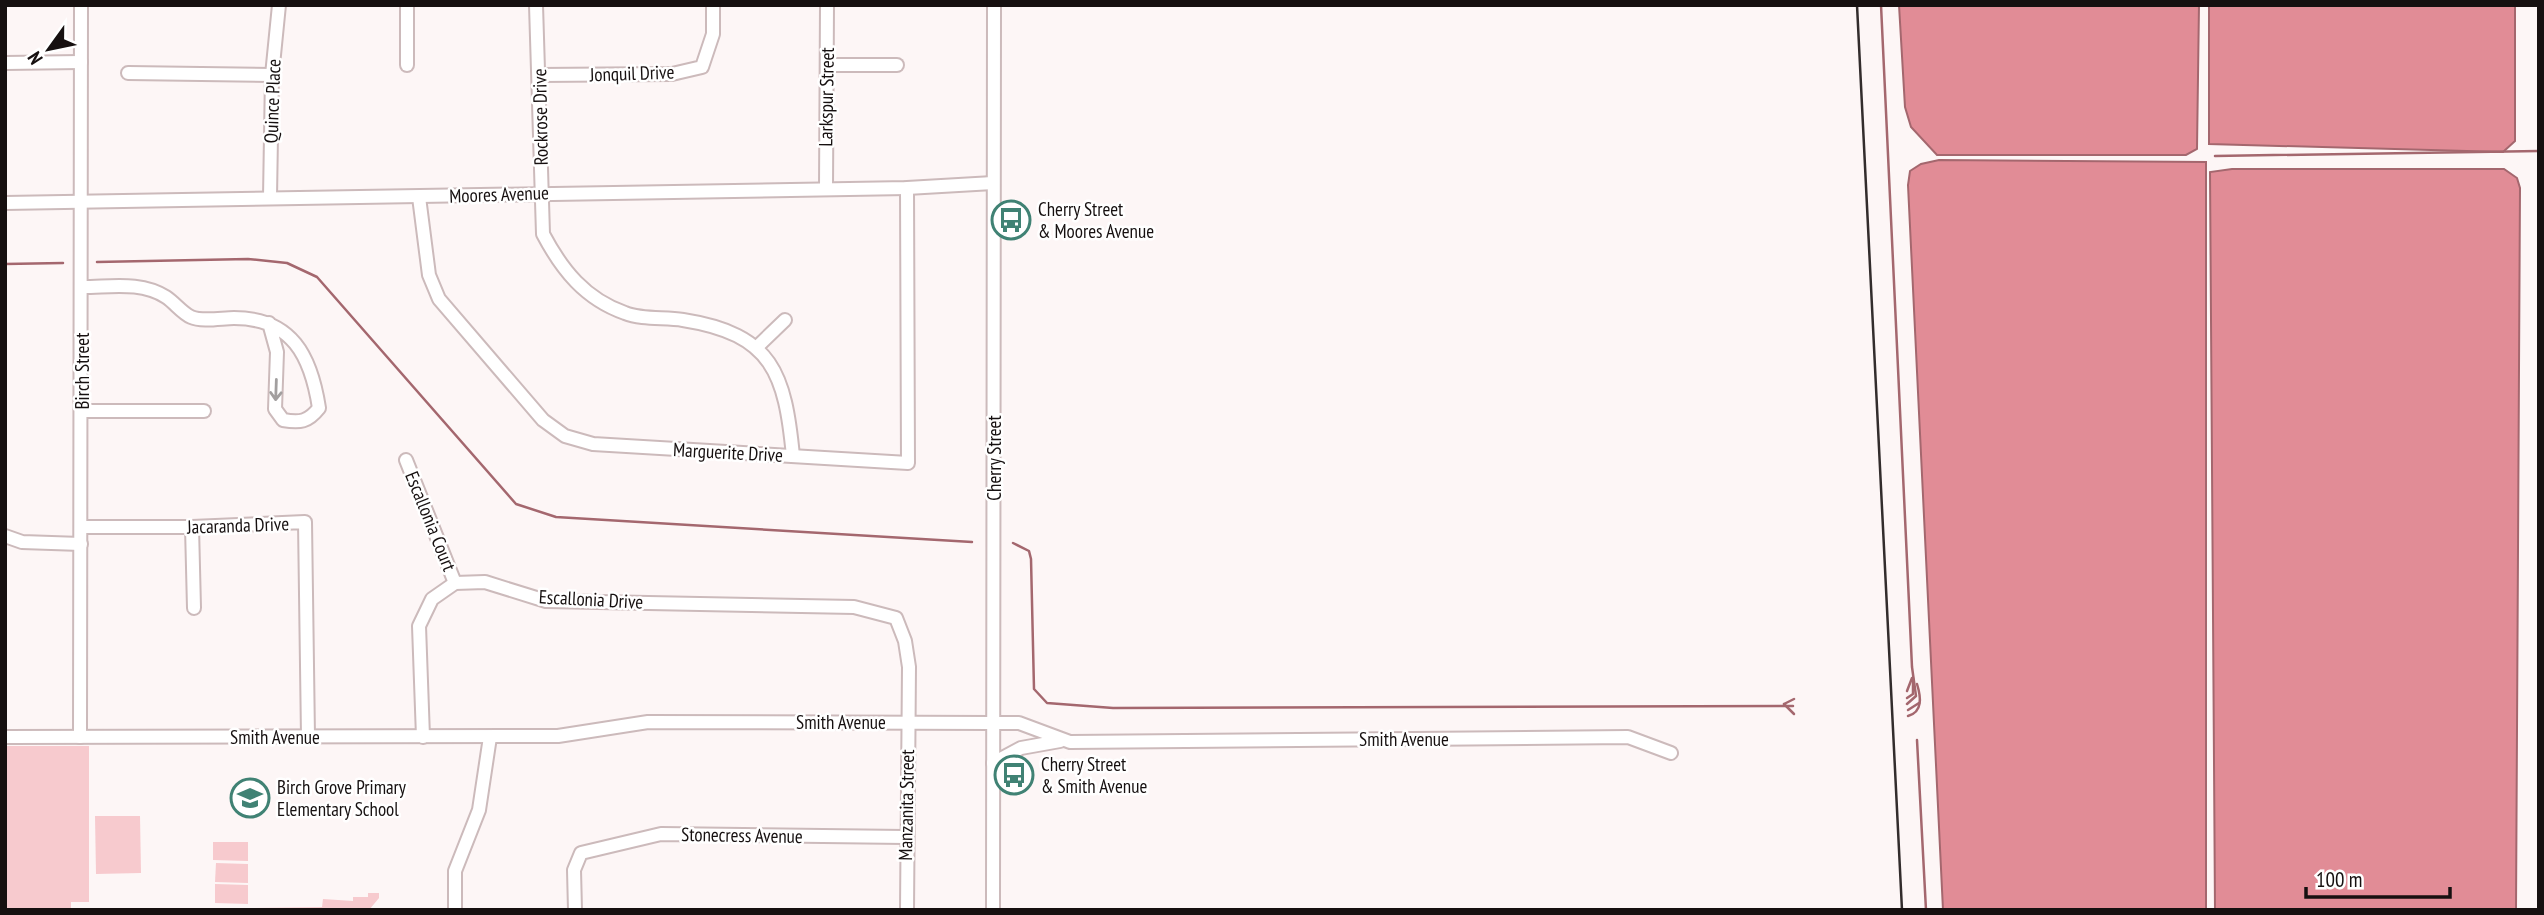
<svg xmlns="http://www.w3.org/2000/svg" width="2544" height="915" viewBox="0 0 2544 915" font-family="'PT Sans Narrow',sans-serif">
<rect width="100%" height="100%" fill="#fdf6f6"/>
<g fill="#f7cace">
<polygon points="5,746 89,746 89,902 71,902 71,910 5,910"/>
<polygon points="95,816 140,816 141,873 96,874"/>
<polygon points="213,842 248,842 248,861 213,860"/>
<polygon points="216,863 248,864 248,883 215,882"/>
<polygon points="215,884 248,885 248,904 215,903"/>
<polygon points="368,893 379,893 379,898 369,910 108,910 322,907 323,899 353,901 353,897 368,897"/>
</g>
<g fill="#e18c96" stroke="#a4676e" stroke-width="2">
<polygon points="1899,5 2199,5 2197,149 2186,155 1937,155 1911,127 1905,107"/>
<polygon points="2209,5 2515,5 2515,141 2503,152 2209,144"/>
<polygon points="1939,160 2206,162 2206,910 1943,910 1908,185 1910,171 1921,164"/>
<polygon points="2232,169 2504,169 2517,178 2520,188 2516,910 2215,910 2210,172"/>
</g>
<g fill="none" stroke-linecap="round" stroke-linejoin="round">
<g stroke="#a4676e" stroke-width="2.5">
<polyline points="1881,5 1912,667 1916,696 1907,704"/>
<polyline points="2215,156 2539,151"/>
<polyline points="97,262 248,259 287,263 317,277 516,504 556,517 972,542"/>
<polyline points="5,264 63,263"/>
<polyline points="1013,543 1029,551 1031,559 1034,689 1047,703 1113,708 1793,706"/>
<polyline points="1907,691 1912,678"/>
<polyline points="1907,698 1913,694 1913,678"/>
<polyline points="1784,704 1794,714"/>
<polyline points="1784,704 1794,699"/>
<polyline points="1908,710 1919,703"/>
<path d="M1908,716C1923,712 1921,697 1917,684"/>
<polyline points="1917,740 1926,910"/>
</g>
<defs>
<g id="minor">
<polyline points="407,5 407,65"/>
<path d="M536,5L543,234C562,270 585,299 625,313C642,320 665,317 683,320C773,334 785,374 793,456"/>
<polyline points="5,63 81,62"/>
<polyline points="827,65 897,65"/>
<polyline points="128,73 272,75"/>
<polyline points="539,75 672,74 702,67 713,34 713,5"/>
<polyline points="826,188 827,5"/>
<polyline points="270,197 272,75 279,5"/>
<polyline points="419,197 429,275 439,299 543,420 565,436 593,444 908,463 907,188"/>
<polyline points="5,203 907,188 993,183"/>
<path d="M83,287C111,287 141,281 166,297C175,303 182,313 191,317C202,322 222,318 234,318C292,318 311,356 319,408C308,422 300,423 283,420L275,409L277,352L269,323"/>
<polyline points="756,348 785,320"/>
<polyline points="82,411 204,411"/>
<polyline points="406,460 455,583"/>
<polyline points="81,527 192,527 305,522 308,737"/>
<polyline points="192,527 194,608"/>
<polyline points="5,536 22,542 81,544"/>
<polyline points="5,737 558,736 648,722 992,723 1019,723 1070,742 1628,737 1671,753"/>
<polyline points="80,737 81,5"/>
<polyline points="423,737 419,626 432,599 455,583 485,582 546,601 854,607 896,618 905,641 909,667 907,910"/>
<polyline points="993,763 1021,748 1060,741"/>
<polyline points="455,910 455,871 479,810 490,737"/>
<polyline points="575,910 574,870 581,853 661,834 905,837"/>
<polyline points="993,910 994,5"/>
</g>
</defs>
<use href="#minor" stroke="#ccbabb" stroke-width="16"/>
<use href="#minor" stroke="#fff" stroke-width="12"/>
<polyline stroke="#322c2c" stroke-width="2.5" points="1857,5 1902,910"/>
</g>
<defs><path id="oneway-shaft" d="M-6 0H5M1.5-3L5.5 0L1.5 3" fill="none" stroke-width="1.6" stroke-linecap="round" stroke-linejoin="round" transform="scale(1.75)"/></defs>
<use stroke="#a29f9f" href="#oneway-shaft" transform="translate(276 390) rotate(92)"/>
<defs>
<symbol id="bus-ring" viewBox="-11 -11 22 22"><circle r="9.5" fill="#fff" stroke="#408274" stroke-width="1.5"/><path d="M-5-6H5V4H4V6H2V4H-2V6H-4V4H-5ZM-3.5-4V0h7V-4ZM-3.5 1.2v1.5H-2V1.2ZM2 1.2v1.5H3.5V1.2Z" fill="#408274"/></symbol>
<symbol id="school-ring" viewBox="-11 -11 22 22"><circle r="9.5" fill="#fff" stroke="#408274" stroke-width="1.5"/><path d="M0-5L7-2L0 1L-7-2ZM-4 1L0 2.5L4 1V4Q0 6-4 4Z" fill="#408274"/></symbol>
</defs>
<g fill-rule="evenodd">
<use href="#bus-ring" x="989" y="198" width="44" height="44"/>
<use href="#bus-ring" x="992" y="753" width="44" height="44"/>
<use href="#school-ring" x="228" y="776" width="44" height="44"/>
</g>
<g text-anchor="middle" stroke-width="5" stroke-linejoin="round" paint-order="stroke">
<g font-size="19" fill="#161010" stroke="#fff">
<text transform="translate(632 73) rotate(-2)" y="7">Jonquil Drive</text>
<text transform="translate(826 97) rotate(-89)" y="7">Larkspur Street</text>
<text transform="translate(272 101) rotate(-88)" y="7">Quince Place</text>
<text transform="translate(540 117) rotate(-91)" y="7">Rockrose Drive</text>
<text transform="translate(499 194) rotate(-2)" y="7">Moores Avenue</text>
<text transform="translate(82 371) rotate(-90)" y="7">Birch Street</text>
<text transform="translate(728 452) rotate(3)" y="7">Marguerite Drive</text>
<text transform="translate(994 458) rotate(-90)" y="7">Cherry Street</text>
<text transform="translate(431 521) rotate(68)" y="7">Escallonia Court</text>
<text transform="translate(238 525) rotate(-2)" y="7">Jacaranda Drive</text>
<text transform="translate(591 599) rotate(3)" y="7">Escallonia Drive</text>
<text x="841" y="729">Smith Avenue</text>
<text x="275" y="744">Smith Avenue</text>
<text x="1404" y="746">Smith Avenue</text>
<text transform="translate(906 805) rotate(-89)" y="7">Manzanita Street</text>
<text transform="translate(742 835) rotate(1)" y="7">Stonecress Avenue</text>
</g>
<g font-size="19" fill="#161010" stroke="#fff" text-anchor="start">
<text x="1038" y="216">Cherry Street<tspan x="1038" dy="22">&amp; Moores Avenue</tspan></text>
<text x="1041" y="771">Cherry Street<tspan x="1041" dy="22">&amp; Smith Avenue</tspan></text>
<text x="277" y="794">Birch Grove Primary<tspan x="277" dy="22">Elementary School</tspan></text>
</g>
</g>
<rect width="2544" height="915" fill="none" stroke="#161010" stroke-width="14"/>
<g transform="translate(49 49) rotate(237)" stroke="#ffffff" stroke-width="5" paint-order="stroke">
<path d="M0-5L12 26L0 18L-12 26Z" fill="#161010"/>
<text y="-10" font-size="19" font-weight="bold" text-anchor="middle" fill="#161010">N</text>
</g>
<path d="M2306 887v10h144v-10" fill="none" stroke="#161010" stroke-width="3.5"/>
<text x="2316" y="887" font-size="21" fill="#161010" stroke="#ffffff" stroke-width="5" paint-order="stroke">100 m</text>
</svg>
